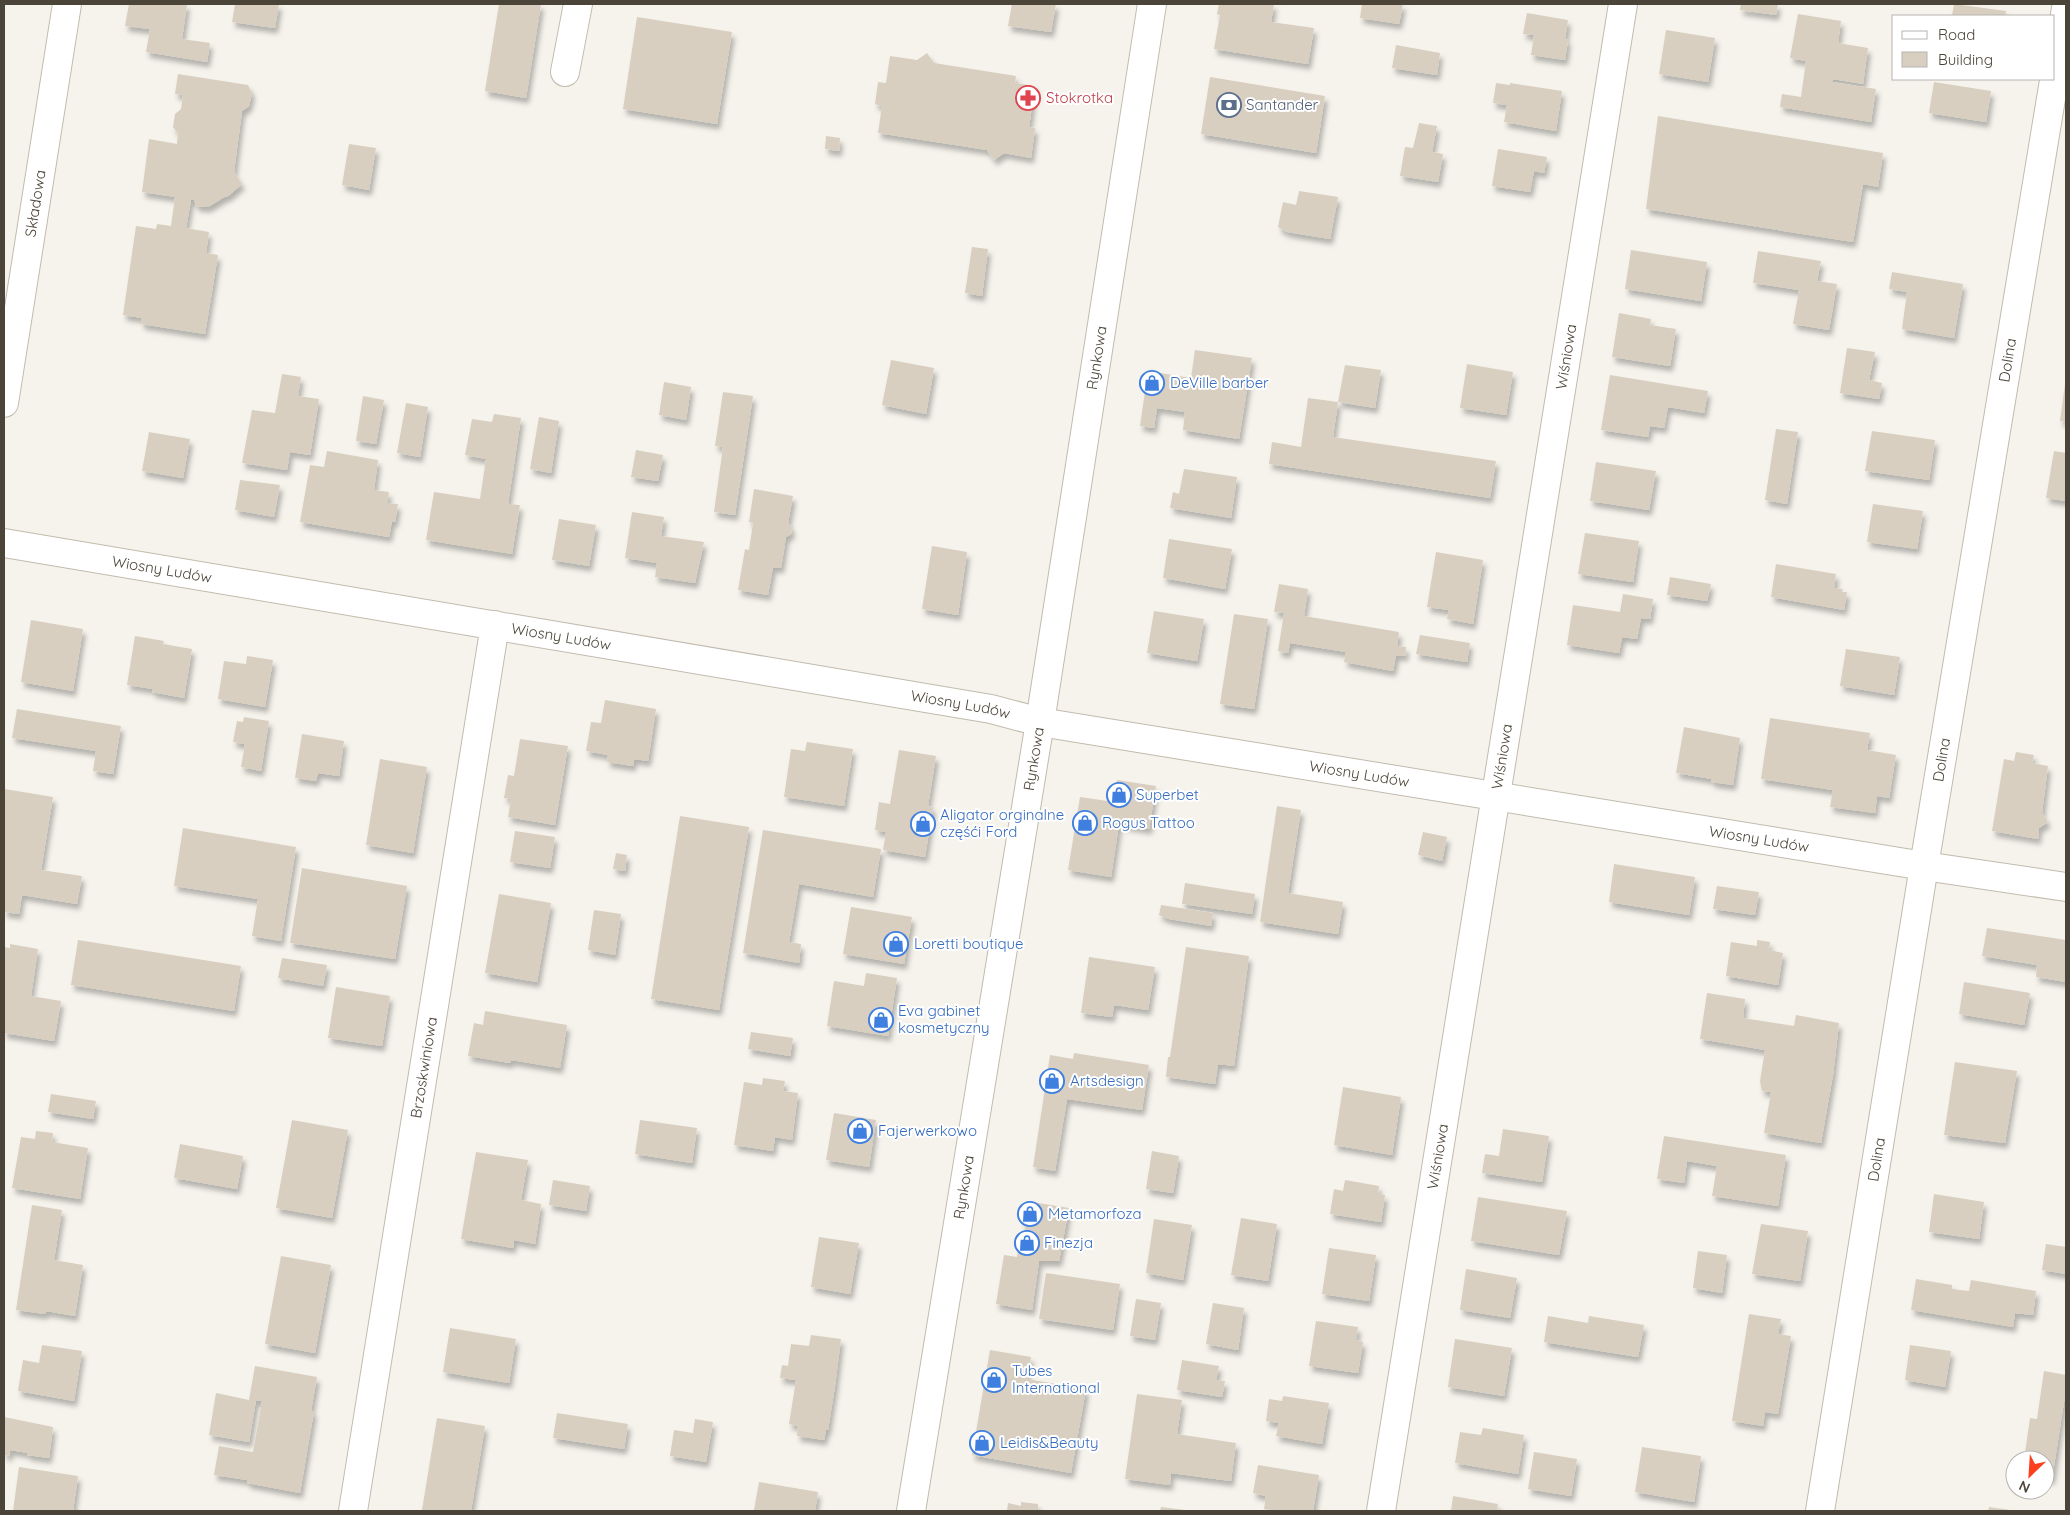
<svg xmlns="http://www.w3.org/2000/svg" width="2070" height="1515" viewBox="0 0 2070 1515" font-family="Quicksand,sans-serif">
<defs>
<filter id="shadow"><feDropShadow dx="3" dy="5.5" stdDeviation="2.5" flood-color="#0004"/></filter>
</defs>
<rect width="100%" height="100%" fill="#f6f3ec"/>
<g fill="#d8cfc1" filter="url(#shadow)">
<polygon points="129,4 187,4 182,39 210,43 207,62 146,52 150,29 125,26"/>
<polygon points="235,4 279,4 275,28 232,22"/>
<polygon points="499,4 541,4 526,98 485,91"/>
<polygon points="1012,4 1056,4 1051,32 1008,26"/>
<polygon points="1219,4 1274,4 1271,22 1314,28 1308,64 1214,49 1220,15 1217,14"/>
<polygon points="1362,4 1403,4 1399,24 1360,18"/>
<polygon points="1741,4 1778,4 1776,15 1740,10"/>
<polygon points="1954,4 2006,11 2005,16 1952,16"/>
<polygon points="1527,13 1568,20 1565,39 1568,40 1565,60 1531,55 1534,35 1523,34"/>
<polygon points="1798,14 1841,21 1838,43 1868,48 1863,84 1833,79 1832,82 1876,89 1871,122 1780,107 1782,94 1801,97 1806,61 1790,58"/>
<polygon points="637,17 732,32 717,124 623,109"/>
<polygon points="1666,30 1715,38 1708,82 1659,74"/>
<polygon points="1396,45 1440,53 1437,75 1392,68"/>
<polygon points="927,53 934,63 1016,76 1015,83 1035,86 1029,127 1035,128 1031,158 1004,153 994,160 987,150 878,133 882,106 875,104 878,82 886,83 890,56 917,60"/>
<polygon points="178,74 248,85 252,93 249,106 242,111 234,172 242,184 227,197 226,196 208,207 196,206 194,200 191,200 186,228 209,232 206,253 218,255 205,334 141,324 142,318 123,315 136,226 156,229 157,224 171,226 175,197 142,192 149,139 177,144 178,133 173,127 175,114 181,109 183,95 175,94"/>
<polygon points="1210,77 1325,96 1316,153 1201,134"/>
<polygon points="1934,82 1991,91 1986,122 1929,113"/>
<polygon points="1496,83 1510,85 1510,83 1562,91 1556,131 1504,122 1507,105 1493,103"/>
<polygon points="1658,116 1883,153 1878,187 1863,184 1853,242 1646,209"/>
<polygon points="1419,123 1437,126 1432,152 1443,154 1438,182 1400,176 1405,147 1413,148"/>
<polygon points="826,136 840,138 839,151 825,149"/>
<polygon points="349,144 376,148 369,190 342,185"/>
<polygon points="1498,149 1547,157 1544,173 1534,171 1530,192 1492,186"/>
<polygon points="1299,191 1338,197 1330,239 1287,232 1278,227 1283,202 1296,205"/>
<polygon points="972,247 988,249 982,296 965,293"/>
<polygon points="1631,250 1707,262 1701,301 1625,289"/>
<polygon points="1758,251 1821,261 1817,281 1837,284 1829,330 1793,324 1799,290 1753,283"/>
<polygon points="1892,272 1963,284 1954,338 1902,329 1907,292 1889,289"/>
<polygon points="1619,313 1651,319 1650,325 1676,329 1670,366 1612,357"/>
<polygon points="1847,348 1875,352 1869,380 1882,383 1879,399 1840,393"/>
<polygon points="1195,350 1252,358 1239,439 1183,430 1185,412 1157,408 1154,428 1140,426 1148,371 1191,378"/>
<polygon points="891,360 934,368 926,414 882,405"/>
<polygon points="1467,364 1513,372 1506,415 1460,408"/>
<polygon points="1345,365 1381,370 1375,408 1338,402 1333,437 1496,461 1490,498 1269,464 1272,442 1301,447 1308,398 1338,402"/>
<polygon points="282,374 301,377 298,396 319,399 310,455 290,452 287,470 242,463 252,410 275,413"/>
<polygon points="1610,375 1708,391 1704,413 1668,407 1664,428 1650,426 1648,437 1601,430"/>
<polygon points="664,382 691,387 686,420 659,415"/>
<polygon points="2065,384 2066,384 2066,422 2060,421"/>
<polygon points="723,392 753,396 735,515 714,512 723,447 715,446"/>
<polygon points="363,396 384,400 376,444 356,441"/>
<polygon points="406,403 428,407 420,457 397,453"/>
<polygon points="494,414 521,418 508,504 520,505 512,554 426,540 434,492 480,499 486,459 465,455 472,419 492,422"/>
<polygon points="539,417 559,421 551,473 530,469"/>
<polygon points="1776,429 1798,432 1787,504 1765,500"/>
<polygon points="1872,431 1935,440 1929,480 1865,471"/>
<polygon points="149,432 190,439 183,478 142,471"/>
<polygon points="636,450 663,455 658,481 631,477"/>
<polygon points="327,451 378,460 374,490 389,492 387,503 398,504 395,522 392,521 389,537 300,522 310,465 324,467"/>
<polygon points="2054,451 2066,453 2066,501 2046,498"/>
<polygon points="1596,462 1656,471 1649,510 1590,501"/>
<polygon points="1184,469 1237,477 1231,518 1170,508 1173,492 1179,494"/>
<polygon points="240,480 280,485 274,517 235,510"/>
<polygon points="754,489 793,496 788,523 792,528 791,534 786,537 781,568 773,567 768,595 738,590 745,549 749,550 753,523 749,522"/>
<polygon points="1873,504 1923,511 1917,549 1867,542"/>
<polygon points="632,512 664,517 661,536 704,542 695,583 655,577 657,563 625,558"/>
<polygon points="559,519 596,525 589,566 552,560"/>
<polygon points="1585,533 1639,541 1633,582 1578,574"/>
<polygon points="1169,539 1232,549 1225,589 1163,578"/>
<polygon points="932,546 967,552 958,615 922,609"/>
<polygon points="1436,552 1483,560 1473,624 1447,619 1449,610 1427,607"/>
<polygon points="1776,564 1836,574 1834,588 1843,589 1842,592 1847,592 1844,610 1771,597"/>
<polygon points="1670,577 1711,584 1707,601 1667,595"/>
<polygon points="1279,584 1308,589 1304,616 1399,632 1397,646 1406,647 1405,656 1396,655 1393,671 1344,662 1346,652 1290,643 1288,653 1278,651 1284,613 1274,612"/>
<polygon points="1623,594 1653,599 1650,619 1641,618 1637,639 1622,637 1619,653 1567,645 1573,605 1620,612"/>
<polygon points="1154,611 1204,619 1197,661 1147,653"/>
<polygon points="1234,614 1268,619 1254,709 1220,704"/>
<polygon points="31,620 83,629 73,691 21,682"/>
<polygon points="1420,635 1470,643 1467,662 1416,654"/>
<polygon points="135,636 164,641 163,644 192,649 184,698 152,692 153,689 127,685"/>
<polygon points="1846,649 1900,657 1894,695 1840,686"/>
<polygon points="247,656 273,660 265,707 218,699 224,661 246,664"/>
<polygon points="605,700 656,709 648,761 634,759 633,766 607,762 608,755 586,751 591,722 601,723"/>
<polygon points="17,709 121,726 113,774 93,771 96,751 12,738"/>
<polygon points="244,717 269,721 261,771 241,767 245,744 233,742 237,721 243,722"/>
<polygon points="1770,718 1870,733 1867,750 1896,755 1889,798 1877,796 1875,813 1830,807 1833,790 1761,779"/>
<polygon points="1684,727 1740,738 1733,785 1711,782 1712,779 1676,773"/>
<polygon points="302,734 344,741 339,776 318,773 316,781 295,778"/>
<polygon points="520,739 568,746 555,825 508,817 511,799 504,798 508,775 514,776"/>
<polygon points="807,742 853,749 844,806 784,797 791,749 805,751"/>
<polygon points="899,750 936,756 928,806 933,807 925,857 883,850 886,832 875,830 879,802 890,804"/>
<polygon points="2016,752 2034,755 2032,763 2048,766 2042,813 2048,822 2039,828 2038,839 1992,831 2004,759 2014,761"/>
<polygon points="380,759 427,767 413,853 366,845"/>
<polygon points="1117,780 1156,786 1149,829 1119,824 1111,877 1068,870 1080,797 1114,802"/>
<polygon points="5,789 53,797 41,870 82,876 77,904 22,895 19,914 4,912"/>
<polygon points="1277,806 1301,810 1288,893 1343,902 1338,934 1260,922"/>
<polygon points="680,816 749,827 719,1010 651,999"/>
<polygon points="183,828 296,847 281,941 252,936 258,899 174,886"/>
<polygon points="763,830 881,849 873,897 799,884 789,942 801,944 799,963 743,953"/>
<polygon points="515,831 555,837 550,868 510,862"/>
<polygon points="1423,832 1447,837 1442,861 1418,855"/>
<polygon points="616,853 627,855 625,871 613,869"/>
<polygon points="1614,864 1695,877 1689,915 1609,902"/>
<polygon points="302,868 407,886 395,959 290,943"/>
<polygon points="1185,883 1255,894 1252,914 1182,904"/>
<polygon points="1717,886 1759,892 1755,915 1713,909"/>
<polygon points="499,894 551,903 537,982 485,973"/>
<polygon points="1161,905 1213,913 1211,926 1169,919 1159,915"/>
<polygon points="851,907 912,917 904,964 843,954"/>
<polygon points="594,910 621,914 615,955 588,950"/>
<polygon points="1987,928 2066,940 2066,982 2036,977 2037,965 1982,956"/>
<polygon points="78,940 241,966 234,1011 71,985"/>
<polygon points="1757,940 1770,942 1769,950 1783,953 1778,985 1726,976 1731,942 1757,946"/>
<polygon points="10,944 38,949 31,996 61,1001 54,1041 4,1033 4,947 10,948"/>
<polygon points="1186,947 1249,956 1234,1066 1218,1064 1215,1084 1166,1077 1168,1057 1170,1057"/>
<polygon points="1089,957 1155,967 1148,1010 1114,1005 1112,1017 1081,1013"/>
<polygon points="282,958 327,965 323,986 278,978"/>
<polygon points="866,973 897,978 888,1036 827,1026 834,981 864,986"/>
<polygon points="1964,982 2030,993 2024,1025 1959,1014"/>
<polygon points="336,987 390,996 382,1046 328,1038"/>
<polygon points="1707,993 1745,999 1743,1018 1794,1026 1796,1015 1839,1023 1833,1075 1821,1143 1764,1133 1771,1092 1762,1091 1760,1081 1765,1050 1700,1039"/>
<polygon points="485,1011 567,1025 560,1068 511,1060 510,1063 468,1056 474,1023 483,1025"/>
<polygon points="751,1032 793,1038 790,1056 748,1049"/>
<polygon points="1074,1053 1149,1065 1142,1110 1067,1099 1055,1171 1033,1167 1050,1055 1073,1059"/>
<polygon points="1955,1062 2017,1071 2005,1143 1944,1135"/>
<polygon points="763,1078 785,1081 783,1091 798,1093 792,1140 775,1137 773,1151 734,1145 744,1082 762,1085"/>
<polygon points="1343,1087 1401,1097 1392,1155 1334,1145"/>
<polygon points="51,1094 96,1101 93,1119 48,1112"/>
<polygon points="834,1113 876,1120 869,1167 826,1160"/>
<polygon points="292,1120 348,1130 332,1218 276,1208"/>
<polygon points="640,1120 697,1128 692,1163 635,1154"/>
<polygon points="1503,1129 1549,1136 1542,1182 1482,1173 1485,1154 1499,1156"/>
<polygon points="36,1131 53,1133 52,1142 88,1148 80,1199 12,1188 21,1137 35,1139"/>
<polygon points="1664,1136 1786,1155 1778,1206 1712,1196 1717,1166 1687,1161 1684,1183 1657,1179"/>
<polygon points="180,1144 243,1156 237,1189 174,1178"/>
<polygon points="1152,1151 1179,1156 1173,1193 1146,1189"/>
<polygon points="476,1152 528,1160 521,1200 541,1204 535,1244 514,1240 513,1248 461,1239"/>
<polygon points="553,1180 590,1186 586,1211 549,1205"/>
<polygon points="1345,1180 1379,1186 1378,1194 1385,1195 1381,1222 1330,1214 1334,1189 1343,1191"/>
<polygon points="1934,1194 1984,1202 1979,1239 1929,1232"/>
<polygon points="1478,1197 1567,1211 1559,1255 1471,1241"/>
<polygon points="1026,1201 1069,1208 1059,1261 1039,1261 1032,1310 996,1304 1004,1255 1017,1257 1020,1236 1024,1237 1026,1224 1022,1223"/>
<polygon points="32,1205 62,1210 54,1260 83,1265 75,1316 46,1311 45,1314 16,1310"/>
<polygon points="1241,1218 1277,1224 1268,1281 1231,1275"/>
<polygon points="1154,1219 1192,1225 1183,1280 1146,1273"/>
<polygon points="1761,1224 1808,1231 1800,1281 1752,1274"/>
<polygon points="819,1237 859,1243 850,1294 811,1287"/>
<polygon points="2046,1244 2066,1247 2066,1274 2042,1270"/>
<polygon points="1329,1248 1376,1255 1369,1301 1322,1294"/>
<polygon points="1698,1251 1727,1255 1722,1293 1693,1288"/>
<polygon points="281,1256 331,1265 315,1353 265,1344"/>
<polygon points="1466,1269 1517,1278 1510,1318 1460,1310"/>
<polygon points="1046,1273 1120,1284 1113,1330 1039,1319"/>
<polygon points="1916,1279 1952,1285 1952,1289 1969,1291 1971,1280 2036,1291 2033,1315 2015,1313 2013,1327 1911,1310"/>
<polygon points="1136,1299 1161,1303 1155,1340 1130,1336"/>
<polygon points="1213,1303 1244,1308 1238,1350 1206,1344"/>
<polygon points="1749,1314 1781,1319 1778,1334 1791,1336 1778,1414 1765,1412 1763,1426 1732,1421"/>
<polygon points="1548,1316 1588,1323 1589,1316 1644,1325 1638,1357 1544,1342"/>
<polygon points="1316,1321 1358,1327 1356,1340 1363,1342 1358,1373 1309,1366"/>
<polygon points="450,1328 516,1339 509,1383 443,1372"/>
<polygon points="811,1335 841,1339 835,1386 828,1430 826,1430 824,1440 797,1436 798,1426 789,1424 796,1380 780,1378 782,1365 788,1366 791,1344 809,1346"/>
<polygon points="1455,1339 1512,1348 1504,1396 1448,1387"/>
<polygon points="42,1345 82,1351 74,1401 18,1391 23,1360 39,1363"/>
<polygon points="1910,1345 1951,1351 1945,1387 1905,1380"/>
<polygon points="990,1350 1031,1357 1027,1379 1086,1389 1071,1473 972,1455"/>
<polygon points="1182,1360 1219,1366 1216,1380 1225,1381 1222,1397 1177,1390"/>
<polygon points="255,1366 317,1377 311,1411 314,1411 300,1493 247,1483 247,1480 214,1475 219,1446 253,1452 262,1401 256,1400 249,1442 209,1435 216,1393 249,1400"/>
<polygon points="2044,1371 2066,1375 2066,1389 2052,1479 2045,1478 2045,1460 2024,1460 2030,1418 2037,1419"/>
<polygon points="1137,1394 1182,1400 1177,1434 1236,1443 1231,1481 1171,1473 1170,1485 1125,1479"/>
<polygon points="1283,1396 1329,1403 1322,1444 1276,1436 1279,1423 1266,1421 1269,1399 1282,1401"/>
<polygon points="557,1413 628,1424 624,1449 553,1438"/>
<polygon points="4,1417 53,1427 49,1458 27,1455 28,1453 10,1450 9,1456 4,1455"/>
<polygon points="437,1418 485,1426 471,1511 422,1510"/>
<polygon points="695,1419 713,1422 706,1462 670,1456 674,1430 693,1433"/>
<polygon points="1483,1428 1524,1435 1518,1474 1455,1463 1460,1432 1481,1435"/>
<polygon points="1642,1447 1701,1456 1694,1502 1635,1492"/>
<polygon points="1534,1452 1577,1459 1571,1496 1528,1489"/>
<polygon points="1258,1465 1319,1475 1313,1511 1279,1511 1264,1509 1266,1496 1253,1493"/>
<polygon points="19,1467 78,1476 73,1511 13,1511"/>
<polygon points="759,1482 818,1492 815,1511 754,1510"/>
<polygon points="1453,1496 1498,1504 1497,1511 1451,1511"/>
<polygon points="1021,1502 1038,1504 1038,1509 1048,1511 1007,1511 1008,1503 1021,1506"/>
<polygon points="1161,1507 1185,1510 1185,1511 1160,1511"/>
<polygon points="1989,1507 2010,1510 2010,1511 1988,1511"/>
</g>
<g fill="none" stroke-linecap="round" stroke-linejoin="round">
<defs>
<g id="minor">
<polyline points="565,72 578,4"/>
<path id="s1" d="M4,403L67,4"/>
<path id="s2" d="M4,543L991,709L1040,722L1924,866L2066,887"/>
<path id="s3" d="M353,1511L495,625"/>
<path id="s4" d="M911,1511L1040,722L1152,4"/>
<path id="s5" d="M1381,1511L1623,4"/>
<path id="s6" d="M1820,1511L1924,866L2066,8"/>
</g>
</defs>
<use href="#minor" stroke="#c2bbae" stroke-width="30"/>
<use href="#minor" stroke="#fff" stroke-width="28"/>
</g>
<defs>
<symbol id="pharmacy-ring" viewBox="-11 -11 22 22"><circle r="9.5" fill="#fff" stroke="#e0444e" stroke-width="1.5"/><path d="M-2-6h4v4h4v4h-4v4h-4v-4h-4v-4h4Z" fill="#e0444e"/></symbol>
<symbol id="bank-ring" viewBox="-11 -11 22 22"><circle r="9.5" fill="#fff" stroke="#5c6f8a" stroke-width="1.5"/><path d="M-6-4H6V4H-6ZM0-2.3a2.3 2.3 0 1 0 0 4.6a2.3 2.3 0 1 0 0-4.6Z" fill="#5c6f8a"/></symbol>
<symbol id="shop-ring" viewBox="-11 -11 22 22"><circle r="9.5" fill="#fff" stroke="#3f7fe0" stroke-width="1.5"/><path d="M-5-2.5h2.3a2.7 3.5 0 0 1 5.4 0H5L5.5 6h-11ZM-1.5-2.5h3a1.5 2.3 0 0 0-3 0Z" fill="#3f7fe0"/></symbol>
</defs>
<g fill-rule="evenodd">
<use href="#pharmacy-ring" x="1014" y="84" width="28" height="28"/>
<use href="#bank-ring" x="1215" y="91" width="28" height="28"/>
<use href="#shop-ring" x="1138" y="369" width="28" height="28"/>
<use href="#shop-ring" x="1105" y="781" width="28" height="28"/>
<use href="#shop-ring" x="1071" y="809" width="28" height="28"/>
<use href="#shop-ring" x="909" y="810" width="28" height="28"/>
<use href="#shop-ring" x="882" y="930" width="28" height="28"/>
<use href="#shop-ring" x="867" y="1006" width="28" height="28"/>
<use href="#shop-ring" x="1038" y="1067" width="28" height="28"/>
<use href="#shop-ring" x="846" y="1117" width="28" height="28"/>
<use href="#shop-ring" x="1016" y="1200" width="28" height="28"/>
<use href="#shop-ring" x="1013" y="1229" width="28" height="28"/>
<use href="#shop-ring" x="980" y="1366" width="28" height="28"/>
<use href="#shop-ring" x="968" y="1429" width="28" height="28"/>
</g>
<g text-anchor="middle" stroke-width="4" stroke-linejoin="round" paint-order="stroke">
<g font-size="15" fill="#be3a42" stroke="#fff" text-anchor="start">
<text x="1046" y="103">Stokrotka</text>
</g>
<g font-size="15" fill="#4e5e75" stroke="#fff" text-anchor="start">
<text x="1246" y="110">Santander</text>
</g>
<g font-size="15" fill="#4b4439" stroke="#fff">
<text dy="5" stroke="none"><textPath href="#s1" startOffset="202">Składowa</textPath></text>
<text dy="5" stroke="none"><textPath href="#s4" startOffset="1168">Rynkowa</textPath></text>
<text dy="5" stroke="none"><textPath href="#s5" startOffset="1169">Wiśniowa</textPath></text>
<text dy="5" stroke="none"><textPath href="#s6" startOffset="1166">Dolina</textPath></text>
<text dy="5" stroke="none"><textPath href="#s2" startOffset="160">Wiosny Ludów</textPath></text>
<text dy="5" stroke="none"><textPath href="#s2" startOffset="565">Wiosny Ludów</textPath></text>
<text dy="5" stroke="none"><textPath href="#s2" startOffset="970">Wiosny Ludów</textPath></text>
<text dy="5" stroke="none"><textPath href="#s4" startOffset="762">Rynkowa</textPath></text>
<text dy="5" stroke="none"><textPath href="#s5" startOffset="764">Wiśniowa</textPath></text>
<text dy="5" stroke="none"><textPath href="#s6" startOffset="761">Dolina</textPath></text>
<text dy="5" stroke="none"><textPath href="#s2" startOffset="1375">Wiosny Ludów</textPath></text>
<text dy="5" stroke="none"><textPath href="#s2" startOffset="1780">Wiosny Ludów</textPath></text>
<text dy="5" stroke="none"><textPath href="#s3" startOffset="449">Brzoskwiniowa</textPath></text>
<text dy="5" stroke="none"><textPath href="#s5" startOffset="359">Wiśniowa</textPath></text>
<text dy="5" stroke="none"><textPath href="#s6" startOffset="356">Dolina</textPath></text>
<text dy="5" stroke="none"><textPath href="#s4" startOffset="328">Rynkowa</textPath></text>
</g>
<g font-size="15" fill="#366cbe" stroke="#fff" text-anchor="start">
<text x="1170" y="388">DeVille barber</text>
<text x="1136" y="800">Superbet</text>
<text x="940" y="820">Aligator orginalne<tspan x="940" dy="17">częśći Ford</tspan></text>
<text x="1102" y="828">Rogus Tattoo</text>
<text x="914" y="949">Loretti boutique</text>
<text x="898" y="1016">Eva gabinet<tspan x="898" dy="17">kosmetyczny</tspan></text>
<text x="1070" y="1086">Artsdesign</text>
<text x="878" y="1136">Fajerwerkowo</text>
<text x="1048" y="1219">Metamorfoza</text>
<text x="1044" y="1248">Finezja</text>
<text x="1012" y="1376">Tubes<tspan x="1012" dy="17">International</tspan></text>
<text x="1000" y="1448">Leidis&amp;Beauty</text>
</g>
</g>
<rect width="2070" height="1515" fill="none" stroke="#4b4439" stroke-width="10"/>
<rect x="1892" y="15" width="162" height="65" fill="#ffffff" stroke="#b7b4b0"/>
<rect x="1902" y="31" width="25" height="8" fill="#ffffff" stroke="#b7b4b0"/>
<text x="1938" y="40" font-size="15" fill="#4b4439">Road</text>
<rect x="1902" y="52" width="25" height="15" fill="#d8cfc1" stroke="#b7b4b0"/>
<text x="1938" y="65" font-size="15" fill="#4b4439">Building</text>
<g transform="translate(2030 1475) rotate(205)"><circle r="24" fill="#ffffff" stroke="#b7b4b0"/>
<path d="M0-4L9 19L0 12L-9 19Z" fill="#fc3f1d"/>
<text y="-8" font-size="14" font-weight="bold" text-anchor="middle" fill="#4b4439">N</text>
</g>
</svg>
